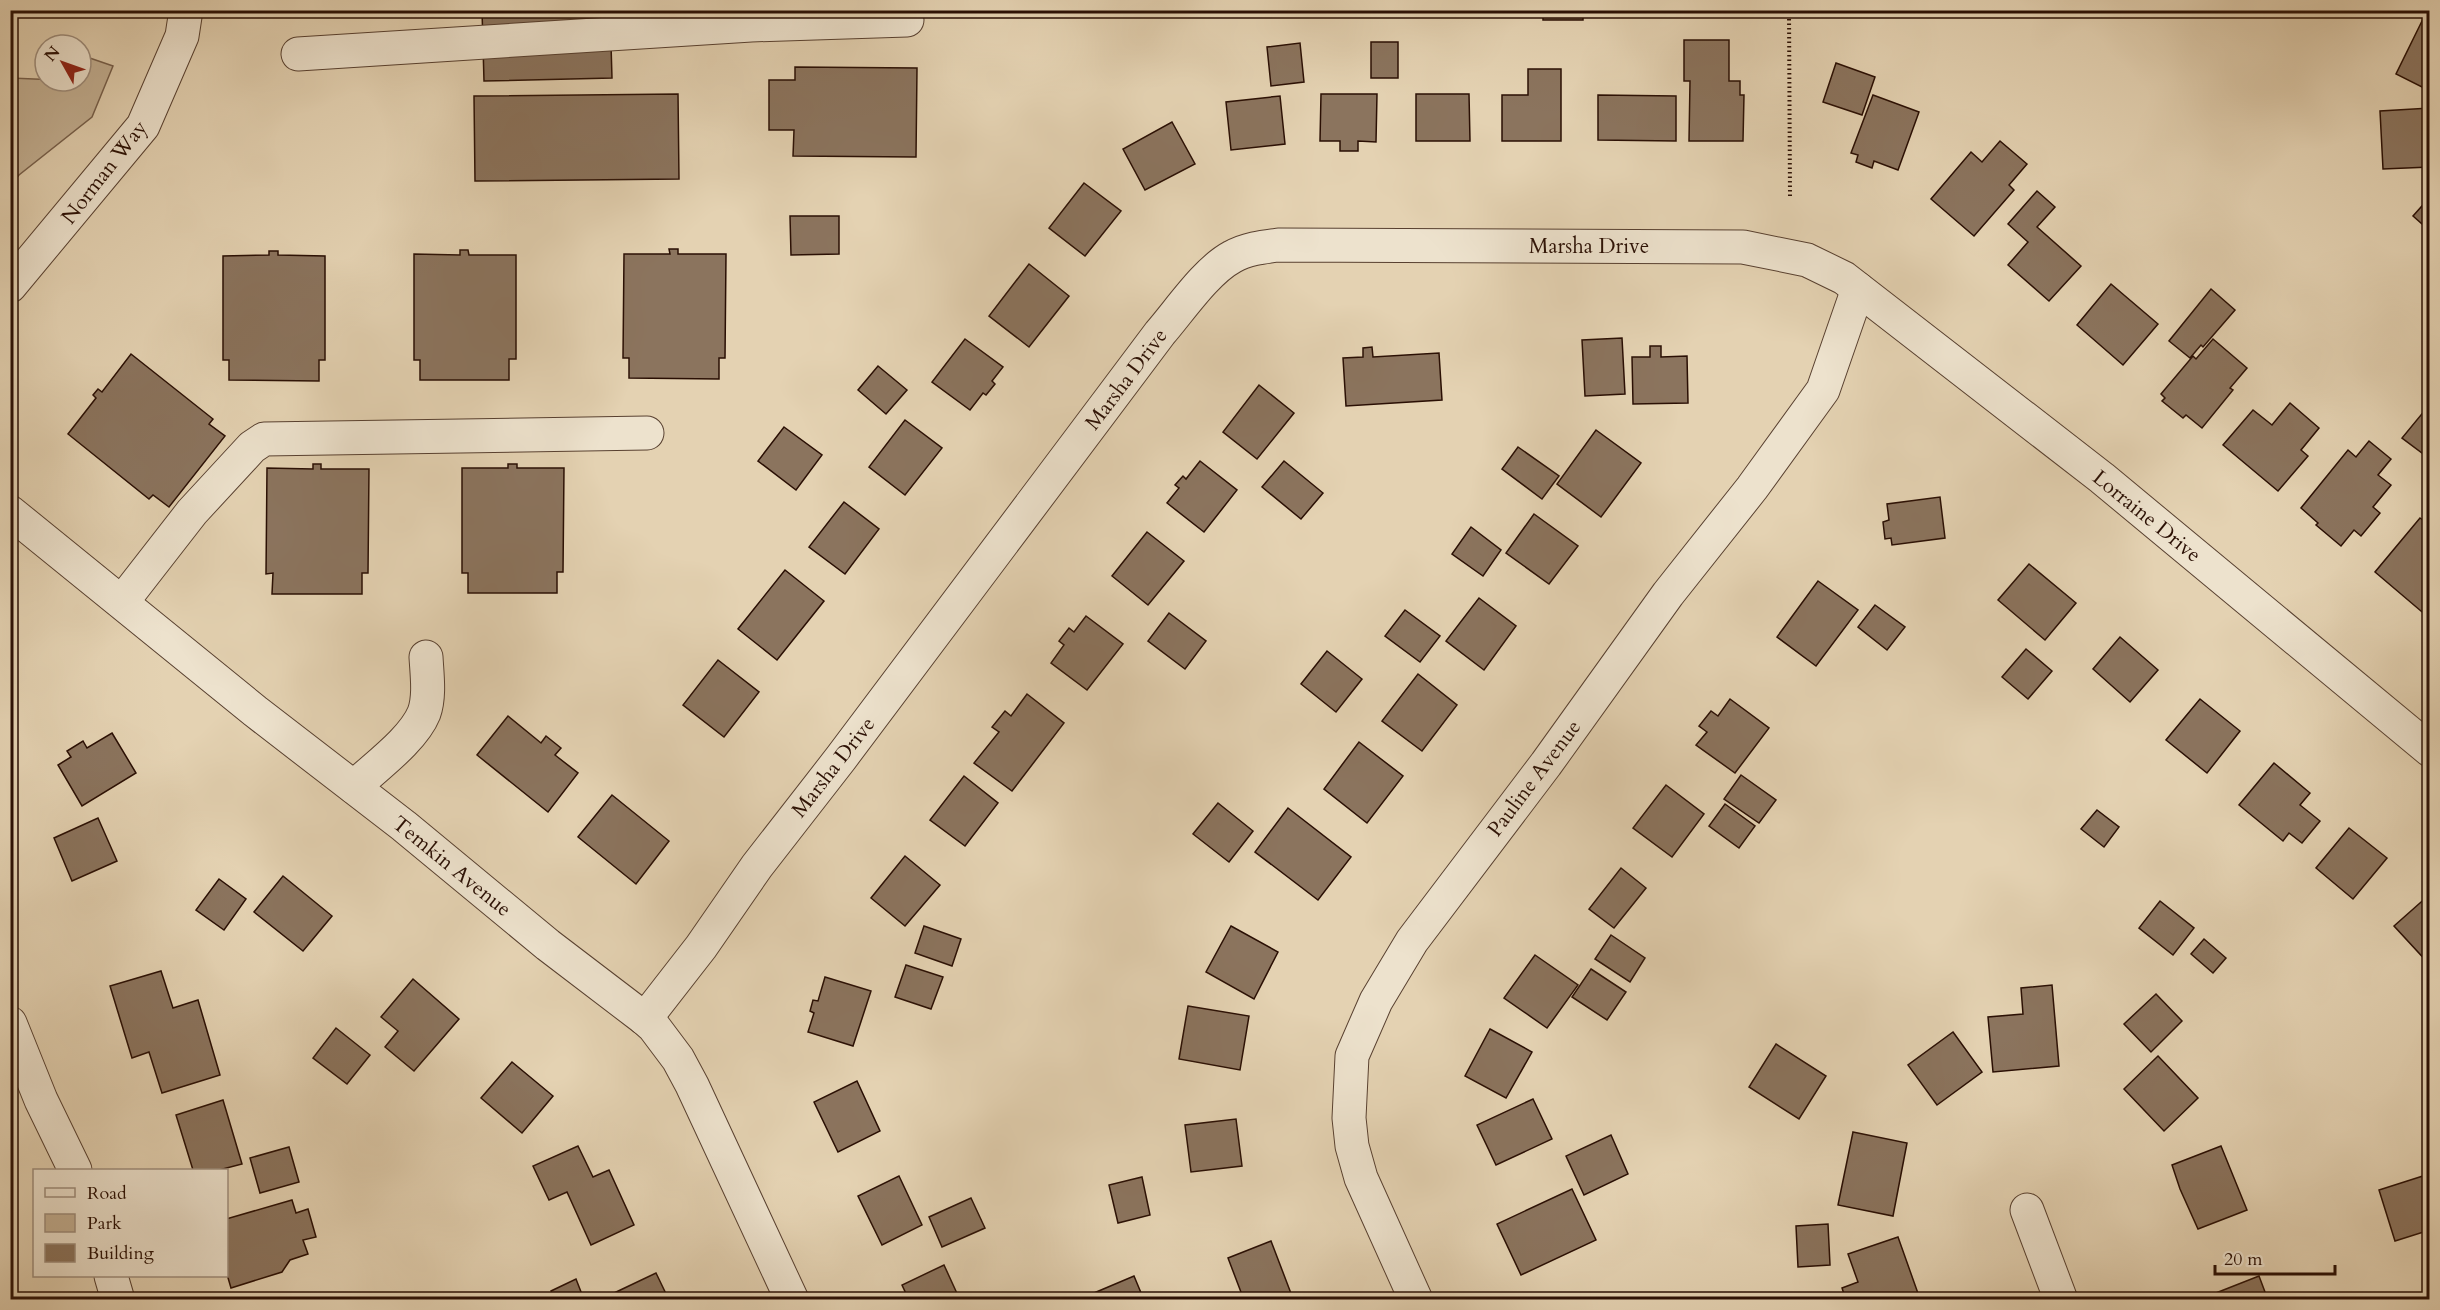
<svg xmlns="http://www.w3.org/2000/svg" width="2440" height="1310" viewBox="0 0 2440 1310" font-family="Cardo,serif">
<rect width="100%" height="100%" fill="#e4d2b2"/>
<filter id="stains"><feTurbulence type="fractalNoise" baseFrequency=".00333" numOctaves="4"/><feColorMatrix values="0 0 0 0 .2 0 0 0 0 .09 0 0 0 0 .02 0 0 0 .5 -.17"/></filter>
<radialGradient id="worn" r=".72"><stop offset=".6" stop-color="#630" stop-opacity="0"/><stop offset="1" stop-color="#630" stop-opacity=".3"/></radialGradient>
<polygon fill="#c4b194" stroke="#77604c" stroke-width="1.5" points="81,55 113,66 92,117 19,175 11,185 11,78 81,81"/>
<g fill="#8b745e" stroke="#2a0f04" stroke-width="1.5">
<polygon points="482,10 610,10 612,78 484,81"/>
<rect x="1543" y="10" width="40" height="10"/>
<polygon points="2423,19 2430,23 2430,91 2396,74"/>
<polygon points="1684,40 1729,40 1729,81 1740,81 1740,95 1744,95 1743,141 1689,141 1690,81 1684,81"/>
<rect x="1371" y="42" width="27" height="36"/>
<polygon points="1300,43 1304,82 1271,86 1267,47"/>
<polygon points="1836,63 1875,77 1862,115 1823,102"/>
<polygon points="795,67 917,68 916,157 793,156 794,130 769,130 769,80 795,80"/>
<polygon points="1528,69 1561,69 1561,141 1502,141 1502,95 1528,95"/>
<polygon points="678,94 679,179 475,181 474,96"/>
<polygon points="1321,94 1377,94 1376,142 1358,141 1358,151 1340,151 1340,141 1320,141"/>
<polygon points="1416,94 1469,94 1470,141 1416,141"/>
<polygon points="1598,95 1676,96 1676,141 1598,140"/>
<polygon points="1873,95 1919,112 1898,170 1874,161 1872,168 1856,162 1858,155 1851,153"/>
<polygon points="1280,96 1285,144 1231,150 1226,102"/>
<polygon points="2430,108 2430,167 2383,169 2380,111"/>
<polygon points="1172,122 1195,164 1145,190 1123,149"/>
<polygon points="2000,141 2027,164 2009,185 2014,190 1974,236 1931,199 1971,152 1982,162"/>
<polygon points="1084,183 1121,211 1085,256 1049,228"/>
<polygon points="2037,191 2055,207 2037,227 2081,266 2049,301 2008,265 2028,242 2008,224"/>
<polygon points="2430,197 2430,231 2413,216"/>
<polygon points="790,216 839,216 839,254 791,255"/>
<polygon points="669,249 678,249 678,254 726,254 725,358 719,358 719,379 629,378 629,358 623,358 624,254 670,254"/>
<polygon points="460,250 468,250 469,255 516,255 516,359 509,359 509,380 420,380 420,360 414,360 414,254 460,255"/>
<polygon points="269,251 278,251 278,255 325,256 325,360 319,360 319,381 229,380 229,360 223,360 223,256 269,255"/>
<polygon points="1029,264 1069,296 1029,347 989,316"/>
<polygon points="2111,284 2158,324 2123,365 2077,325"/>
<polygon points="2211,289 2235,310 2203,347 2201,345 2190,358 2169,341"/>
<polygon points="1622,338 1625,394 1585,396 1582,340"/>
<polygon points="965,339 1003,367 992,381 995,384 986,395 983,393 970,410 932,382"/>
<polygon points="2213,339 2247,368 2230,388 2233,390 2202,428 2186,415 2183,418 2162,401 2165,398 2161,394 2193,356 2196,359"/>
<polygon points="1650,346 1661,346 1661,357 1687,356 1688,403 1633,404 1632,357 1650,357"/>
<polygon points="1372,347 1373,357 1439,353 1442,400 1346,406 1343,358 1363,357 1363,348"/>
<polygon points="131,354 213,419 209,424 225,436 169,507 153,495 149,499 68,434 96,398 93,395 98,389 102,392"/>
<polygon points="878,366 907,390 886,414 858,390"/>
<polygon points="1259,385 1294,413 1257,459 1223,432"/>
<polygon points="2290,403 2319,428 2301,450 2308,456 2278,491 2223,445 2253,410 2272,425"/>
<polygon points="2430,404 2430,459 2402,438"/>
<polygon points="905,420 942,448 905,495 869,467"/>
<polygon points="784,427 822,455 796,490 758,461"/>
<polygon points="1596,430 1641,463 1601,517 1557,484"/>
<polygon points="2369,441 2391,459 2378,475 2391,485 2373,507 2380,513 2361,536 2354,530 2341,546 2316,525 2318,523 2301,508 2348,450 2356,457"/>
<polygon points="1518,447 1559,476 1542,499 1502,469"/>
<polygon points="1200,461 1237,490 1204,532 1167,503 1179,488 1175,485 1183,476 1186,479"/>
<polygon points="1284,461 1323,493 1301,519 1262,487"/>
<polygon points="313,464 321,464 321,469 369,469 368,573 362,573 362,594 272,594 273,573 266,574 267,468 313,469"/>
<polygon points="508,464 517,464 517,468 564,468 563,572 557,572 557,593 468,593 468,573 462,573 462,468 508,468"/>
<polygon points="1940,497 1945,538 1892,545 1891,538 1885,539 1883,522 1889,520 1887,504"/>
<polygon points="844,502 879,529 845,574 809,547"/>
<polygon points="1534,514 1578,546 1549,584 1506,553"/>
<polygon points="2420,518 2430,525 2428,617 2375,572"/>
<polygon points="1471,527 1501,550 1483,576 1452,554"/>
<polygon points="1147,532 1184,561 1148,605 1112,576"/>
<polygon points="2029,564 2076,603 2045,640 1998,600"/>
<polygon points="785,570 824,601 777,660 738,629"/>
<polygon points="1818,581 1858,610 1816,666 1777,637"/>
<polygon points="1479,598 1516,626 1484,670 1446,641"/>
<polygon points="1875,605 1905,627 1887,650 1858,627"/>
<polygon points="1405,610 1440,636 1420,662 1385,636"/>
<polygon points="1169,613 1206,641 1185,669 1148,641"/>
<polygon points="1086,616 1123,644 1087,690 1051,663 1064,645 1059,641 1069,628 1074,632"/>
<polygon points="2120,637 2158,670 2130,702 2093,669"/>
<polygon points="2026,649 2052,671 2028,699 2002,677"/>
<polygon points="1327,651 1362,679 1336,712 1301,684"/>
<polygon points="718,660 759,692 724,737 683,705"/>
<polygon points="1418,674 1457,705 1422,751 1382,721"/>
<polygon points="1027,694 1064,723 1012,791 974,763 999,732 992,727 1005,711 1011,716"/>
<polygon points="1730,699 1769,728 1735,773 1696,745 1707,732 1699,726 1711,711 1718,716"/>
<polygon points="2200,699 2240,731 2207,773 2166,740"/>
<polygon points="508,716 541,743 546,736 561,748 555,755 578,773 548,812 477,755"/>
<polygon points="112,733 136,773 82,806 58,765 71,757 67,751 83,741 87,748"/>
<polygon points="1359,742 1403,776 1367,823 1324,789"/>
<polygon points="2274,763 2310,793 2300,805 2320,821 2302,843 2289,833 2283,841 2239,805"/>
<polygon points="1741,775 1776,800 1759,823 1724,799"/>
<polygon points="964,776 998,803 965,846 930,820"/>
<polygon points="1666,785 1704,814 1672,857 1633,828"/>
<polygon points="612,795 669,841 636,884 578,837"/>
<polygon points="1218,803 1253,831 1229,862 1193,834"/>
<polygon points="1725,804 1755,826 1739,848 1709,826"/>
<polygon points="1288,808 1351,857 1318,900 1255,852"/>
<polygon points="2097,810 2119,827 2104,847 2081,829"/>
<polygon points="98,818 117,861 72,881 54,838"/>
<polygon points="2349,828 2387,858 2353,899 2316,868"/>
<polygon points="905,856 940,885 905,926 871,898"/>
<polygon points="1621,868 1646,888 1614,928 1589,909"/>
<polygon points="283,876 332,916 303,951 254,912"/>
<polygon points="219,879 246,899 224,930 196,910"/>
<polygon points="2429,895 2430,896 2430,965 2394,926"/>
<polygon points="2160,901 2194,928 2173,955 2139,928"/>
<polygon points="924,926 961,939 952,966 915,953"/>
<polygon points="1231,926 1278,952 1254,999 1206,972"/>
<polygon points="1611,935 1645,958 1630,982 1595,959"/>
<polygon points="2204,939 2226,958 2213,973 2191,954"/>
<polygon points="1535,955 1578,985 1547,1028 1504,998"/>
<polygon points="906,965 943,977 931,1009 895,997"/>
<polygon points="1591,969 1626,992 1607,1020 1572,997"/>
<polygon points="161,971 173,1008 198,1000 220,1075 162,1093 149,1052 132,1058 110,986"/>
<polygon points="825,977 871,991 853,1046 808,1032 814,1013 810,1011 813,1000 818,1001"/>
<polygon points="413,979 459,1019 414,1071 385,1047 398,1031 381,1017"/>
<polygon points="2052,985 2059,1066 1993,1072 1988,1017 2023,1014 2021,988"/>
<polygon points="2156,994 2182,1021 2151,1052 2124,1024"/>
<polygon points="1188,1006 1249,1016 1240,1070 1179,1059"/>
<polygon points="336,1028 370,1055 347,1084 313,1058"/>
<polygon points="1490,1029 1532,1052 1506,1098 1465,1076"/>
<polygon points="1953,1032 1982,1072 1937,1105 1908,1065"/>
<polygon points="1776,1044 1826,1076 1799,1119 1749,1087"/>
<polygon points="2158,1056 2198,1098 2164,1131 2124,1089"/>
<polygon points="512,1062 553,1096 522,1133 481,1098"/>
<polygon points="857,1081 880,1131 838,1152 814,1102"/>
<polygon points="1533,1099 1552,1139 1496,1165 1477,1125"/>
<polygon points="223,1100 242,1164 219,1170 193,1170 176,1115"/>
<polygon points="1236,1119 1242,1166 1191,1172 1185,1125"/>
<polygon points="1853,1132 1907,1143 1893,1216 1838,1205"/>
<polygon points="1611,1135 1628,1174 1584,1195 1566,1156"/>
<polygon points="578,1146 593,1177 609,1170 634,1225 591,1245 567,1192 549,1200 533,1166"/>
<polygon points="2221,1146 2247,1210 2198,1229 2180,1189 2172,1165"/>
<polygon points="289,1147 299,1182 260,1193 250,1158"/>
<polygon points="2426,1175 2430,1188 2430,1230 2395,1241 2379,1190"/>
<polygon points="899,1176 922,1225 882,1245 858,1196"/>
<polygon points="1142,1177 1150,1215 1118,1223 1109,1185"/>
<polygon points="1572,1189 1596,1240 1521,1275 1497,1224"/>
<polygon points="971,1198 985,1228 942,1247 929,1217"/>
<polygon points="292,1200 296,1213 308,1209 316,1237 303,1240 308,1254 290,1260 282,1272 231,1288 226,1271 226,1219"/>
<polygon points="1828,1224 1830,1265 1798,1267 1796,1226"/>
<polygon points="1898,1237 1920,1299 1846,1300 1842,1288 1858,1282 1848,1254"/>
<polygon points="1271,1241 1292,1296 1283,1300 1244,1300 1228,1258"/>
<polygon points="944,1265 960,1300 909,1300 902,1285"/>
<polygon points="656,1273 669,1300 614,1300 612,1294"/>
<polygon points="1134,1276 1144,1300 1097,1300 1094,1293"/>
<polygon points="2259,1276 2268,1300 2198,1300"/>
<polygon points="576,1279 583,1297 579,1300 554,1300 551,1291"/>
</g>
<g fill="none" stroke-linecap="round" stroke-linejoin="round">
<defs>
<g id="minor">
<polyline points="298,54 751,25 907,20"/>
<polyline points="10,286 143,126 182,36 186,10"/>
<polyline points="10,512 255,711 404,826 548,945 645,1019 654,1027 678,1059 692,1085 792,1300"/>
<polyline points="122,602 192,512 252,447 264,439 647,433"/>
<path d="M354,787C375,767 413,740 424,713C430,696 427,675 426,657"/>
<path d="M645,1019L701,947L757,866L841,758L1160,333C1180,310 1206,271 1232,257C1246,249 1262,247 1278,245L1743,247L1807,260L1844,278L2102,478L2430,750"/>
<polyline points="10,1023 41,1100 75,1170"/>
<polyline points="2027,1210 2061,1300"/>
<polyline points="111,1276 118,1300"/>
<polyline points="1416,1300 1361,1178 1352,1146 1349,1118 1352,1056 1376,1001 1412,941 1546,764 1668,594 1752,488 1823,390 1858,289"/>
</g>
</defs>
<use href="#minor" stroke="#584030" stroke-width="35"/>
<polyline stroke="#2a0f04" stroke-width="4" stroke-dasharray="1.5 3" stroke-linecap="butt" points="1789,10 1790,197"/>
<use href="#minor" stroke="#ede2cd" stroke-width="33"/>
</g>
<g text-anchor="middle" stroke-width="5" stroke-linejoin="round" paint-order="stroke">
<g font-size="21" fill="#2a0f04" stroke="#ede2cd">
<text transform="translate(104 172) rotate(-52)" y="7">Norman Way</text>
<text x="1589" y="253">Marsha Drive</text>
<text transform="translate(1126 379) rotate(-53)" y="7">Marsha Drive</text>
<text transform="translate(2147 516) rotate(39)" y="7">Lorraine Drive</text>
<text transform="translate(833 767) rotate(-52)" y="7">Marsha Drive</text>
<text transform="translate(1534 778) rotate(-53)" y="7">Pauline Avenue</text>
<text transform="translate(452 866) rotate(39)" y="7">Temkin Avenue</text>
</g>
</g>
<rect width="2440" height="1310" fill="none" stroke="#e4d2b2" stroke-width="36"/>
<rect x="12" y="12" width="2416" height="1286" fill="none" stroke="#2a0f04" stroke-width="3"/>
<rect x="18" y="18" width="2404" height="1274" fill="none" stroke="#2a0f04" stroke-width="1.5"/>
<rect x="33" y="1169" width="195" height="108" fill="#ede2cd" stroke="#9f8e7d" stroke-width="1.5"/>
<rect x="45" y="1188" width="30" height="9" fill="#ede2cd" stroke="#9f8e7d" stroke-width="1.5"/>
<text x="87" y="1199" font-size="18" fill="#2a0f04">Road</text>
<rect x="45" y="1214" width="30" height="18" fill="#c4b194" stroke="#9f8e7d" stroke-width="1.5"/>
<text x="87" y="1229" font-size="18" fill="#2a0f04">Park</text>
<rect x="45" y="1244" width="30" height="18" fill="#8b745e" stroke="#9f8e7d" stroke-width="1.5"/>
<text x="87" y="1259" font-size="18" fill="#2a0f04">Building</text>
<g transform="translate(63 63) rotate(310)"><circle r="28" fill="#ede2cd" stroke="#9f8e7d" stroke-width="1.5"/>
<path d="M0-4.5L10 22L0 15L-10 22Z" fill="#8f2418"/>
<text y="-9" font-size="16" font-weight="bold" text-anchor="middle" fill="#2a0f04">N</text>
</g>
<path d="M2215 1265v9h120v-9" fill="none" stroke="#2a0f04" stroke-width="3"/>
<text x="2224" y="1265" font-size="18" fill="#2a0f04" stroke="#ede2cd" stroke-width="4.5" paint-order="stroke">20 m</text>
<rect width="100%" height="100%" filter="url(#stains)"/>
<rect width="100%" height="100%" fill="url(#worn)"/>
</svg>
